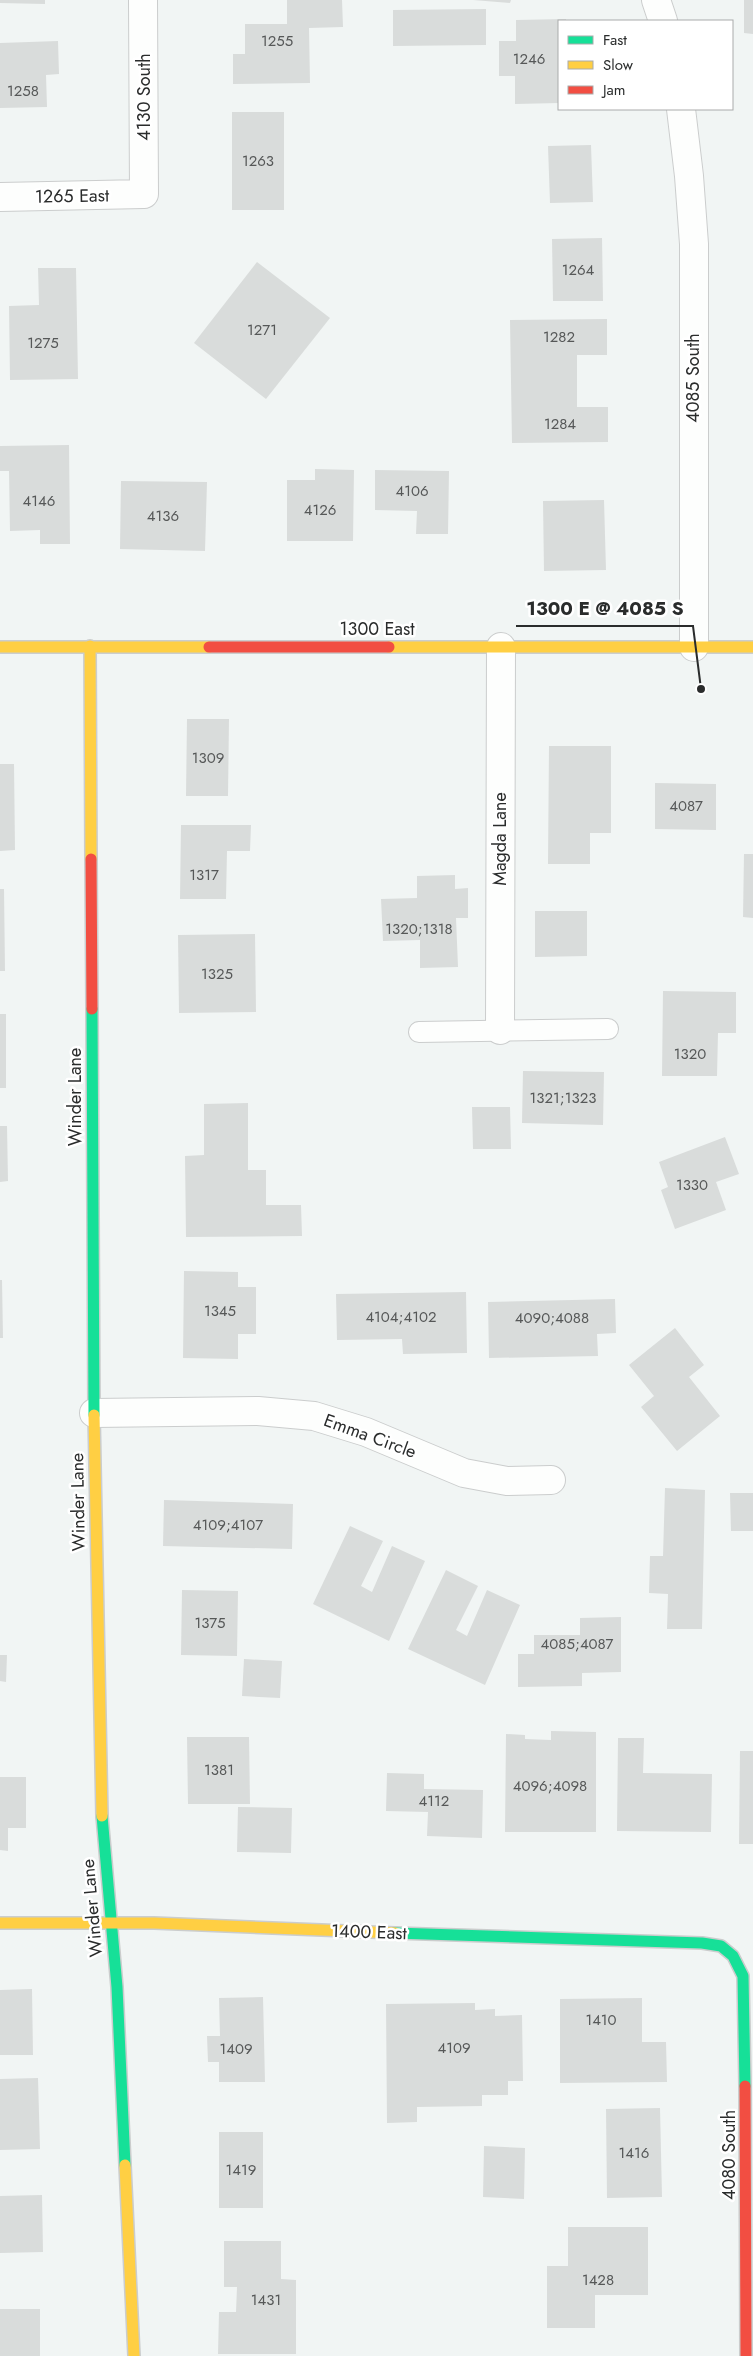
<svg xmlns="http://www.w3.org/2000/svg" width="753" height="2356" viewBox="0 0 753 2356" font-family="Jost,sans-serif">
<rect width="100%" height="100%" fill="#f1f5f4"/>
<g fill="#d9dcdb">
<polygon points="0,0 45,0 45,4 0,3"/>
<polygon points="287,0 342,0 343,27 309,28 310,83 233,84 233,54 245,54 245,24 287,24"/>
<polygon points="473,0 511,0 510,3"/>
<polygon points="744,0 753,0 753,34 744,33"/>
<polygon points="486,9 486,45 393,46 393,10"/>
<polygon points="566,19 566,21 559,21 559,103 515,104 515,76 499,76 499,41 516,41 516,20"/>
<polygon points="58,41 59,74 46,75 47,107 0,108 0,43"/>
<rect x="232" y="112" width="52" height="98"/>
<polygon points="591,145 593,202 550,203 548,146"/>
<polygon points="602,238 603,301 553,301 552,239"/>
<polygon points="257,262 330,318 266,399 194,343"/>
<polygon points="38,268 76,268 78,379 10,380 9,306 39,305"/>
<polygon points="607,319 607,355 577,355 577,407 608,407 608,442 512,443 510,320"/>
<polygon points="69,445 70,544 40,544 40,530 10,531 9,471 0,471 0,446"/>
<polygon points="315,469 354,470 353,541 287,541 287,480 315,480"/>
<polygon points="375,470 449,471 448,534 416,534 417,511 375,510"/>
<polygon points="121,481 207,482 205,551 120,549"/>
<polygon points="604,500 606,570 544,571 543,501"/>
<polygon points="187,719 229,719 228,796 186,796"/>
<polygon points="549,746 611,746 611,833 590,833 590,864 548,864"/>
<polygon points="0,764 14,764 15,850 0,851"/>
<polygon points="655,783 716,784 716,830 655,829"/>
<polygon points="181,825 251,825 250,851 227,851 226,899 180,899"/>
<polygon points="744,854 753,854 753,918 743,917"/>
<polygon points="455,875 455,889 468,888 468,918 456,918 458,967 420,968 420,940 383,941 381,899 417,898 417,876"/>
<polygon points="0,889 4,889 5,971 0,971"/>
<polygon points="535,911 587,911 587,956 535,957"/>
<polygon points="255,934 256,1012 179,1013 178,935"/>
<polygon points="663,991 736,992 736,1033 718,1033 717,1076 662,1076"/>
<rect x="0" y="1014" width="6" height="74"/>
<polygon points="523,1071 604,1072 603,1125 522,1123"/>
<polygon points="248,1103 248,1170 266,1170 266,1205 301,1205 302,1236 186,1237 185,1156 204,1155 204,1104"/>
<polygon points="472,1107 510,1107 511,1149 473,1149"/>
<polygon points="0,1126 7,1126 8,1181 0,1182"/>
<polygon points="725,1137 739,1174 716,1182 726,1210 675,1229 661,1190 668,1187 659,1162"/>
<polygon points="184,1271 238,1272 238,1287 256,1287 256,1334 238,1334 238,1359 183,1358"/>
<polygon points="0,1280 2,1280 3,1338 0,1338"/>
<polygon points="466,1292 467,1353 403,1354 402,1339 337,1340 336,1294"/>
<polygon points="615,1299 616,1333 597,1334 598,1356 489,1358 488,1302"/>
<polygon points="675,1328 704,1365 689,1377 720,1416 677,1451 641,1407 654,1396 629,1365"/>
<polygon points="665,1488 705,1490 702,1629 667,1629 668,1594 649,1593 650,1556 663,1556"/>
<polygon points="730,1493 753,1493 753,1531 731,1531"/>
<polygon points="164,1500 293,1504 292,1549 163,1546"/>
<polygon points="350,1526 383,1541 361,1586 372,1592 392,1546 425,1561 389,1641 313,1604"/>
<polygon points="446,1570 478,1586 456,1630 467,1636 487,1590 520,1605 485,1685 408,1649"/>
<polygon points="182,1590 238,1591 237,1656 181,1655"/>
<polygon points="621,1617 621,1672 582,1673 582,1686 518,1687 518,1654 534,1654 534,1635 580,1635 580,1618"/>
<polygon points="0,1655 7,1655 6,1682 0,1681"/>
<polygon points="244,1659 282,1661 280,1698 242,1696"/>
<polygon points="551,1731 596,1732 596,1832 505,1832 506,1734 525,1735 525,1739 551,1740"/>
<polygon points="187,1737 249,1737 250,1804 188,1804"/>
<polygon points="618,1738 644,1738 643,1773 712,1774 711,1832 617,1831"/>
<polygon points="740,1751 753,1751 753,1844 739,1844"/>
<polygon points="387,1773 424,1774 424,1789 483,1790 482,1838 427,1836 428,1812 386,1811"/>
<polygon points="0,1777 26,1777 26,1828 8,1828 8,1851 0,1850"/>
<polygon points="238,1807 292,1808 291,1853 237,1852"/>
<polygon points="32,1989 33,2055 0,2055 0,1990"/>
<polygon points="263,1997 265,2082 219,2082 219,2062 208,2062 207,2036 220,2036 219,1998"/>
<polygon points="642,1998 642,2042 666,2042 667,2082 560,2083 560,1999"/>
<polygon points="475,2003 475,2010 495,2009 495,2016 522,2015 523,2081 508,2081 508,2095 482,2095 482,2106 417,2107 417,2122 387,2123 386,2004"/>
<polygon points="38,2078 40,2149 0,2150 0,2079"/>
<polygon points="660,2108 662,2197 607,2198 606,2109"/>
<rect x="219" y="2132" width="44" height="76"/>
<polygon points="484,2146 525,2148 524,2199 483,2197"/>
<polygon points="42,2195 43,2252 0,2253 0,2196"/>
<polygon points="568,2227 648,2227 648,2295 595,2295 595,2328 547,2328 547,2266 568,2266"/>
<polygon points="224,2241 281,2241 281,2279 296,2280 296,2354 218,2354 219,2312 236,2312 237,2287 224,2287"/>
<rect x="0" y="2309" width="40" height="47"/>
</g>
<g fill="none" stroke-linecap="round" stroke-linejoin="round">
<defs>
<polyline id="lane" points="419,1032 608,1029"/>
<g id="street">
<polyline points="656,0 663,21"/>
<polyline points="681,109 689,176 694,244 694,647"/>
<polyline points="0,197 144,194 143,0"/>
<polyline points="500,1030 501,647"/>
<polyline points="94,1413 258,1411 314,1416 366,1432 464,1473 507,1481 551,1480"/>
</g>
<g id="fast">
<polyline points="92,1009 94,1415"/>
<polyline points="102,1816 117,1987 125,2165"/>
<polyline points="395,1933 702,1943 721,1946 733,1956 743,1976 745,2086"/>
</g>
<g id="slow">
<polyline points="90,646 91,859"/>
<polyline points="0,647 209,647"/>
<polyline points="389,647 753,647"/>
<polyline points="94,1415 102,1816"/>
<polyline points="0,1923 154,1923 395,1933"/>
<polyline points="125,2165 134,2356"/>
</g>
<g id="jam">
<polyline points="209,647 389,647"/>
<polyline points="91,859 92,1009"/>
<polyline points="745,2086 746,2356"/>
</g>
</defs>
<use href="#lane" stroke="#cbcdcd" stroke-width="22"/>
<use href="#street" stroke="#cbcdcd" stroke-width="30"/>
<use href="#fast" stroke="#cbcdcd" stroke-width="14"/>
<use href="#slow" stroke="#cbcdcd" stroke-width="14"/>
<use href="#jam" stroke="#cbcdcd" stroke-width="14"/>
<use href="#lane" stroke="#fdfefd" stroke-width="20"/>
<use href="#street" stroke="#fdfefd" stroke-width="28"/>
<use href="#fast" stroke="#16e098" stroke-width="11"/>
<use href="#slow" stroke="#ffcf43" stroke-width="11"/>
<use href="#jam" stroke="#f24e42" stroke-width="11"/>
</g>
<g text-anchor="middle" stroke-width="5" stroke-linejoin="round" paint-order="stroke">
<g font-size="15" fill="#565858">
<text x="277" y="46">1255</text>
<text x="529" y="64">1246</text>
<text x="23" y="96">1258</text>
<text x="258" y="166">1263</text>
<text x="578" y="275">1264</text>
<text x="262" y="335">1271</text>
<text x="559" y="342">1282</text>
<text x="43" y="348">1275</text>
<text x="560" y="429">1284</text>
<text x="412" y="496">4106</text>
<text x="39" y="506">4146</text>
<text x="320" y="515">4126</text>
<text x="163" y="521">4136</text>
<text x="208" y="763">1309</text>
<text x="686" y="811">4087</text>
<text x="204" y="880">1317</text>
<text x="419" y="934">1320;1318</text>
<text x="217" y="979">1325</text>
<text x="690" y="1059">1320</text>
<text x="563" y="1103">1321;1323</text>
<text x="692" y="1190">1330</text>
<text x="220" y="1316">1345</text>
<text x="401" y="1322">4104;4102</text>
<text x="552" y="1323">4090;4088</text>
<text x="228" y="1530">4109;4107</text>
<text x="210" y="1628">1375</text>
<text x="577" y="1649">4085;4087</text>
<text x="219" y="1775">1381</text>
<text x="550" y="1791">4096;4098</text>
<text x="434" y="1806">4112</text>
<text x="601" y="2025">1410</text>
<text x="454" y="2053">4109</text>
<text x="236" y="2054">1409</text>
<text x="634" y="2158">1416</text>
<text x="241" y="2175">1419</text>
<text x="598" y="2285">1428</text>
<text x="266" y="2305">1431</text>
</g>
<g font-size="18" fill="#2a2c2c" stroke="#fff">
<text transform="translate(144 97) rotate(-90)" y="6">4130 South</text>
<text transform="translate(72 196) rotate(-1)" y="6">1265 East</text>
<text transform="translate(693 378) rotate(-90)" y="6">4085 South</text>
<text x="377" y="635">1300 East</text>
<text transform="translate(500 839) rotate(-90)" y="6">Magda Lane</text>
<text transform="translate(75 1097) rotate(-90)" y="6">Winder Lane</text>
<text transform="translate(370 1436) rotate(20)" y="6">Emma Circle</text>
<text transform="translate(78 1502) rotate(-91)" y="6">Winder Lane</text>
<text transform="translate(92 1908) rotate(-95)" y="6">Winder Lane</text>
<text transform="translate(369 1932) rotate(2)" y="6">1400 East</text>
<text transform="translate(729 2155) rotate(-90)" y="6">4080 South</text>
</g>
</g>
<path fill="none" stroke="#2a2c2c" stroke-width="2" d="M701 689L693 626H516"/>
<circle fill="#2a2c2c" stroke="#fff" stroke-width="2" cx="701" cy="689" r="5"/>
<g font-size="19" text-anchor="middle" font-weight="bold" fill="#2a2c2c" stroke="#fff" stroke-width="5" stroke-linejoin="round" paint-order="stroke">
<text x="605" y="615">1300 E @ 4085 S</text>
</g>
<rect x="558" y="20" width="175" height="90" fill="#ffffff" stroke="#aaabab"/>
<rect x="568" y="36" width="25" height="8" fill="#16e098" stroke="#aaabab"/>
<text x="603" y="45" font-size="15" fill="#2a2c2c">Fast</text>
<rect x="568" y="61" width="25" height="8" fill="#ffcf43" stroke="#aaabab"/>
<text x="603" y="70" font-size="15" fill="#2a2c2c">Slow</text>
<rect x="568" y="86" width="25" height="8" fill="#f24e42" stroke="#aaabab"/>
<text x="603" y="95" font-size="15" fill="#2a2c2c">Jam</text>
</svg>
